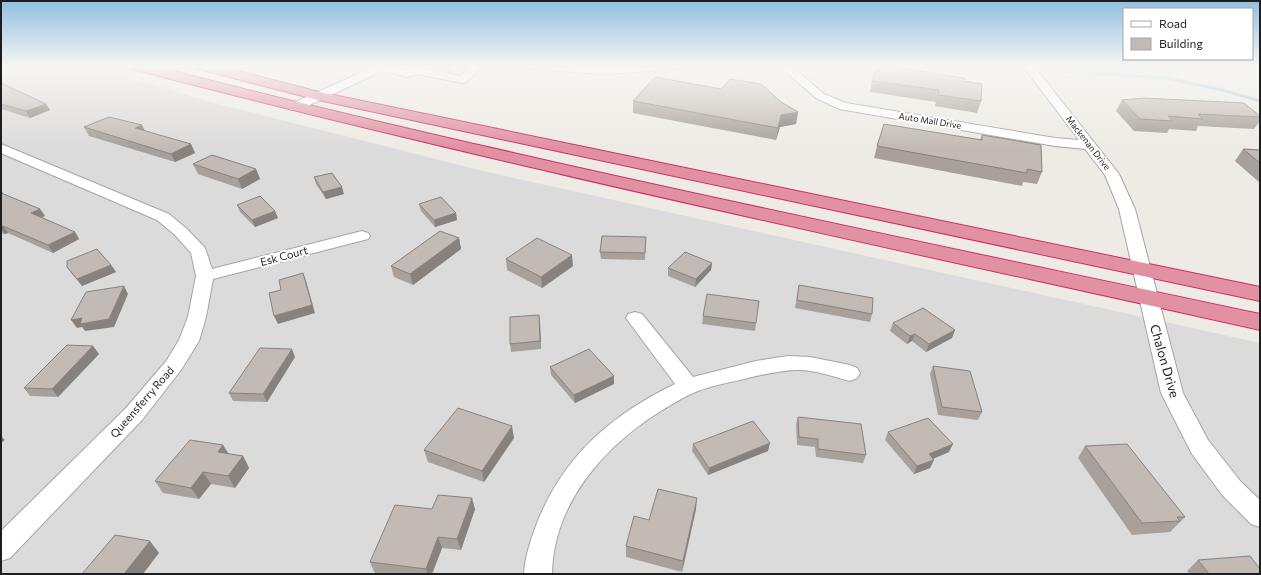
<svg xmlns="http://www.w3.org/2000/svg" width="1261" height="575" viewBox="0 0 1261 575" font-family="Commissioner,sans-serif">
<rect width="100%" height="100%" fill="#eeebe4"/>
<polygon fill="#dcdbdb" points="1,66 91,66 210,102 487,172 1260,343 1260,574 1,574"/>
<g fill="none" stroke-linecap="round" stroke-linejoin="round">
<g stroke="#a7cfd9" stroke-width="3">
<polyline points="800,67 826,66"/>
<polyline points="1059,71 1166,78 1222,90 1260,101"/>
</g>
<polyline stroke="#c4c2bc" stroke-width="12" stroke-dasharray="12 6" stroke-linecap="butt" points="445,72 451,69"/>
<defs>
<g id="minor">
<polygon points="376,66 390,66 407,70 415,66 429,66 426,69 460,76 471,67 479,67 480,69 466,82 462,83 417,74 408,77 382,71 299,110 291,110 289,107 291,104"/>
<polygon points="525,66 606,68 682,66 677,69 606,74 530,69"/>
<polygon points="779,66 791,66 824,94 846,103 1055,138 1079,140 1023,66 1034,66 1119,174 1135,209 1183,393 1208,440 1241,482 1260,500 1260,527 1251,524 1223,496 1192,454 1161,393 1119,209 1105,175 1085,149 1055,146 839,109 816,98"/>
<polygon points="1,144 169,214 187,229 205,248 212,269 362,231 368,233 370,236 368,239 213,279 206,317 199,341 181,370 142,420 10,558 1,561 1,531 126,408 167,360 179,340 188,317 196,276 191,253 175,235 157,220 1,153"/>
<path d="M635,312L642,314L693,377L756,361L788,356L810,357L850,365L857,368L860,373L857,378L850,381C834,377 816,370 799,370C782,370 765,374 748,378C732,382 714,385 698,391C685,396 672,404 661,411C604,446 553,504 552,574H524C525,555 532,536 539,518C566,454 613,414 675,384L626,318L628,314Z"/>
</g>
<g id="highway">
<path d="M131,66H153C519,160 890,235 1260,314V330C883,246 506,167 132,69Z"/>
<polygon points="197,66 219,66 319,92 1260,287 1260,301 318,100 198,69"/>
</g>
</defs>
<use href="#minor" stroke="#a5a5a5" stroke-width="2"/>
<use href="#highway" stroke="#ce2f6a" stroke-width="2"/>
<use href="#minor" fill="#fff" fill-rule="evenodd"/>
<use href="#highway" fill="#e191a2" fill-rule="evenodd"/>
</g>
<g fill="#a7a09b">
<polygon points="872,81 964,81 981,101 977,113 935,106 936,102 870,92"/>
<polygon points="1,83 46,104 50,110 30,118 1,109"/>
<polygon points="1122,100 1260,116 1260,121 1254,129 1198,126 1196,131 1169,129 1167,133 1134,131 1116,111"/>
<polygon points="633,101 781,102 798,112 796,124 780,127 776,140 633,113"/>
<polygon points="84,127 145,131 191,144 195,153 175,162 89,136"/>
<polygon points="982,135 1042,172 1037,184 1023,182 1022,186 874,158 877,146 980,140"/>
<polygon points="1243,149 1260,150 1260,183 1235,161"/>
<polygon points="193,164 256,169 260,179 242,189 198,174"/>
<polygon points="314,177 344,194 326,199 316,184"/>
<polygon points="1,190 4,194 40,209 45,216 41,217 75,232 79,239 53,253 8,233 5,234 1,233"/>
<polygon points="419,204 456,213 457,220 435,227 421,211"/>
<polygon points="237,205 278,218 255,227 240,212"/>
<polygon points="646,237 645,260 601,259 600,252"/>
<polygon points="459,238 461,249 413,285 394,277 391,266"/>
<polygon points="506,259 573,266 542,288 507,270"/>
<polygon points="712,263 711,270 695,287 668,276 668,268"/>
<polygon points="111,265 116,272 82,286 72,274 67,267"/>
<polygon points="799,285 872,314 870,322 795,308"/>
<polygon points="703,316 756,323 755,331 702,324"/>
<polygon points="540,322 541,349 511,352 510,344"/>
<polygon points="893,323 952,338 926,352 912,341 907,344 890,331"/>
<polygon points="93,346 99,354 58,397 30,396 24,388"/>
<polygon points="295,357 267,402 233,401 229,393"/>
<polygon points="933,366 982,412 978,420 938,415 930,374"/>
<polygon points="550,367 614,376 614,384 575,403 551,375"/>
<polygon points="798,417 866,455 863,463 816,457 815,447 797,445 796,425"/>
<polygon points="888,432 949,452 933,459 930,468 914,474 885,440"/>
<polygon points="514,438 484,482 428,462 424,450"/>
<polygon points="693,444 768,451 708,475 692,451"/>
<polygon points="223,445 229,454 243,456 249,468 235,488 211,484 199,499 163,493 155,481"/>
<polygon points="1085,446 1185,517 1170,532 1132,535 1078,458"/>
<polygon points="432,509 475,509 461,550 442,548 432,574 375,574 370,562"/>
<polygon points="696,509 682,572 626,557 626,546 649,520"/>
<polygon points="1198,560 1260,574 1190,574 1187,571"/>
</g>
<g fill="#88827e">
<polygon points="46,104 50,110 30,118 26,111"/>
<polygon points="798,112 796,124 780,127 776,140 778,128 781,115"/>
<polygon points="142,125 146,133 135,128"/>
<polygon points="191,144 195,153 175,162 171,154"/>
<polygon points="256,169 260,179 242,189 238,179"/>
<polygon points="342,187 344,194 326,199 323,192"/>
<polygon points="40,209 45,216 35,220 31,213"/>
<polygon points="275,211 278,218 255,227 252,220"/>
<polygon points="456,213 457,220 435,227 434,220"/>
<polygon points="3,226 8,233 5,234 1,229 1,227"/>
<polygon points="75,232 79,239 53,253 48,245"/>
<polygon points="459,238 461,249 413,285 410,274"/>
<polygon points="572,255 573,266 542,288 541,277"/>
<polygon points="712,263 711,270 695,287 696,279"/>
<polygon points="111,265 116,272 82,286 77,279"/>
<polygon points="303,273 306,281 315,313 278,324 274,316"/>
<polygon points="124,286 128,294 114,327 85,331 82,327 77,328 71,320 82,318"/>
<polygon points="539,315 540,322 541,349 540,341"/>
<polygon points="955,330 952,338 926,352 929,344"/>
<polygon points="915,334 912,341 907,344 910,336"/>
<polygon points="93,346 99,354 58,397 52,389"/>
<polygon points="292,349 295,357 267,402 263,394"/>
<polygon points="614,376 614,384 575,403 574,395"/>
<polygon points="512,426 514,438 484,482 482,471"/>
<polygon points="1,436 5,440 1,443"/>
<polygon points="770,443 768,451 708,475 709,468"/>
<polygon points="953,444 949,452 925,462 929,454"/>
<polygon points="223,445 230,457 218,452"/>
<polygon points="243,456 249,468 235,488 228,476"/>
<polygon points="934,460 930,468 914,474 917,466"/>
<polygon points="203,472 211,484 199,499 191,488"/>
<polygon points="472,498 475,509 461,550 457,539"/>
<polygon points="697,498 696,509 682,572 683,561"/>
<polygon points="438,537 442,548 432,574 428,574 426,569"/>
<polygon points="150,541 159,553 143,574 124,574"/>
</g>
<g fill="#c2bab4" stroke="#88827e">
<polygon points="878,66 886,66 964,78 964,81 982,84 981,101 938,95 939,90 872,81"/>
<polygon points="655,77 721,89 730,79 761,84 781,102 798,112 781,115 778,128 633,101"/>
<polygon points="1,83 46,104 26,111 1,104"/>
<polygon points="1144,98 1244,103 1260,116 1260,117 1198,114 1203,119 1168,116 1173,121 1140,119 1122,100"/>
<polygon points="109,117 142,125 135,128 191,144 171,154 84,127"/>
<polygon points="884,124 982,140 982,135 1041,145 1042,172 1027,169 1027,173 877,146"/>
<polygon points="1243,149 1260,150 1260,163"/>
<polygon points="212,155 256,169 238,179 193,164"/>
<polygon points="332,173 342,187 323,192 314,177"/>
<polygon points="1,193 40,209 31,213 75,232 48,245 3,226 1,227"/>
<polygon points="260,196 275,211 252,220 237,205"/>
<polygon points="441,197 456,213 434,220 419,204"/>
<polygon points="440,231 459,238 410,274 391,266"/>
<polygon points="602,236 646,237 645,253 600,252"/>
<polygon points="537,238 572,255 541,277 506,259"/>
<polygon points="97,249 111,265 77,279 67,267 67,261"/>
<polygon points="685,252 712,263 696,279 668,268"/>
<polygon points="303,273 312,305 274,316 269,293 281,290 279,280"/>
<polygon points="799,285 873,298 872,314 797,300"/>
<polygon points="124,286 109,319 80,324 82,318 71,320 86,292"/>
<polygon points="707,294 759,301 756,323 703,316"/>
<polygon points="923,308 955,330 929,344 915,334 910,336 893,323"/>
<polygon points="539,315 540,341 510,344 510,317"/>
<polygon points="67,345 93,346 52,389 24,388"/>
<polygon points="260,348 292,349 263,394 229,393"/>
<polygon points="589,349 614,376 574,395 550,367"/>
<polygon points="933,366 970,371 982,412 942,407"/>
<polygon points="458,408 512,426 482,471 424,450"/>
<polygon points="798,417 861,424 866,455 818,449 818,439 799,437"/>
<polygon points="928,418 953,444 929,454 934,460 917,466 888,432"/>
<polygon points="753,421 770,443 709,468 693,444"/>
<polygon points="190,440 223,445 218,452 243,456 228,476 203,472 191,488 155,481"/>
<polygon points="1127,444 1185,517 1177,517 1180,521 1142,523 1085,446"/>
<polygon points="658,489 697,498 683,561 626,546 634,516 649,520"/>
<polygon points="438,495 472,498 457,539 438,537 426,569 370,562 395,505 432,509"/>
<polygon points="115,535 150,541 124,574 82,574"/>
<polygon points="1250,556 1260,569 1260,574 1209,574 1198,560"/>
</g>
<linearGradient id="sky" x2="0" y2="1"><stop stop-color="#8ebfe2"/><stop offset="0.45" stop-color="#f7f6f3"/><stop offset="1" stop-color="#f7f6f3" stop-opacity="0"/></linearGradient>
<rect width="1261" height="147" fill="url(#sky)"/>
<g text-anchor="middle" stroke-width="4" stroke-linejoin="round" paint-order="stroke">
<g font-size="9" fill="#1e1e1e" stroke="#fff">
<text transform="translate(930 121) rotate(9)" y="3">Auto Mall Drive</text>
<text transform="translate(1088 143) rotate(52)" y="3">Mackenan Drive</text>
</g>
<g font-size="11" fill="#1e1e1e" stroke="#fff">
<text transform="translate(284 256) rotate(-15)" y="4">Esk Court</text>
<text transform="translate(142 402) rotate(-49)" y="4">Queensferry Road</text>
</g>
<g font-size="13" fill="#1e1e1e" stroke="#fff">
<text transform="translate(1165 361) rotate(74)" y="5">Chalon Drive</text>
</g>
</g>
<rect width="1261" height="575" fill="none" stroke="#1e1e1e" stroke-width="4"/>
<rect x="1123" y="8" width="130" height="52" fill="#ffffff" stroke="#a5a5a5"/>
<rect x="1131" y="21" width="20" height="6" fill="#ffffff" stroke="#a5a5a5"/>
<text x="1159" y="28" font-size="12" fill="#1e1e1e">Road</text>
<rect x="1131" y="38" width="20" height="12" fill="#c2bab4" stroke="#a5a5a5"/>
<text x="1159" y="48" font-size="12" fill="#1e1e1e">Building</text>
</svg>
